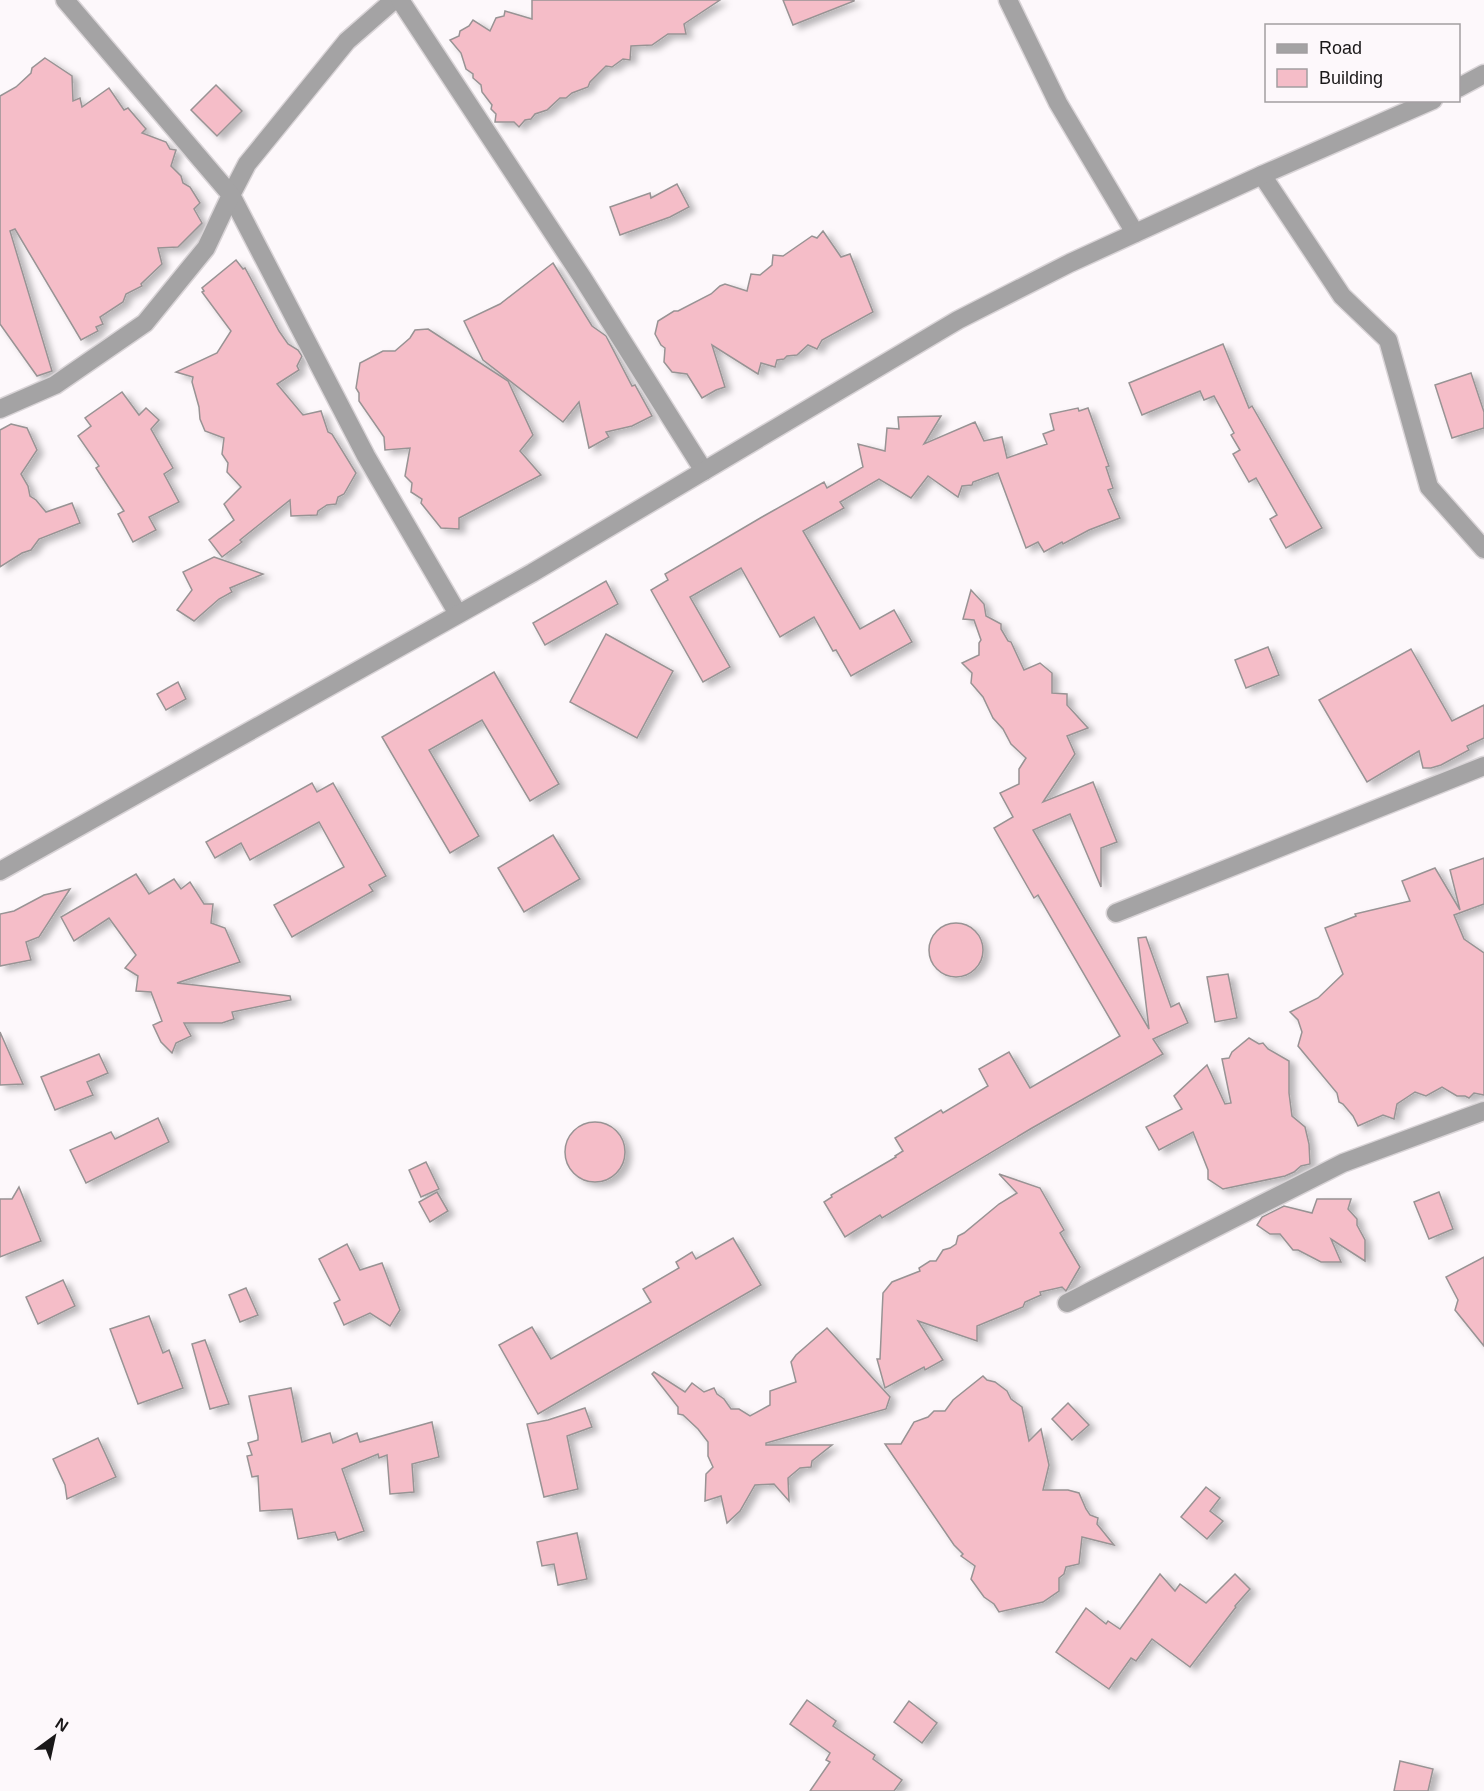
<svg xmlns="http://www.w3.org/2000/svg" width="1484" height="1791" viewBox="0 0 1484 1791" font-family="Arial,sans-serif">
<defs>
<filter id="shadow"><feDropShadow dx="6" dy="4" stdDeviation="3" flood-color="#0004"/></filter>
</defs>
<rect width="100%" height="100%" fill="#fdf8fb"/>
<g fill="#f5bdc8" stroke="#989394" stroke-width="1.5" filter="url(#shadow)">
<polygon points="532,0 720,0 684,24 686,34 668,34 652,45 631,46 630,60 623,59 612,67 606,66 590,82 588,87 572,93 566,98 560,98 547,110 535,114 531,119 525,120 519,127 514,122 495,122 496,114 491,109 492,105 482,92 481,85 473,78 473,74 466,69 461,53 450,40 459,36 460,31 469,26 473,20 490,31 496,18 504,16 505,11 532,19"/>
<polygon points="783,0 854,0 854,1 793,25"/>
<polygon points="45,58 72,76 73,101 80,98 82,107 109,88 124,110 128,108 146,129 142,133 166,142 170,149 176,150 171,166 181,176 183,183 190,187 200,203 194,209 202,223 178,247 158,248 162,264 141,284 142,286 126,294 123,302 100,317 103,324 96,327 98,331 81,340 15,229 10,231 52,371 37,376 0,324 0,96 16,87 31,73 32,68"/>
<polygon points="216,85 242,111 217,136 191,110"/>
<polygon points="677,184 689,207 670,217 620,235 610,207 650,193 651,198"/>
<polygon points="823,231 841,257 850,254 873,312 822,340 817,349 808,345 797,355 787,356 784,359 777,360 775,367 761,363 758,374 712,345 725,387 716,390 702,398 687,374 672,372 664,362 665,348 661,345 655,334 658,321 674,311 678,311 711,294 720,286 725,284 747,291 751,274 760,275 772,265 773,255 783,256 812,236 817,238"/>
<polygon points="236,260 243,269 245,268 279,331 288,344 298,350 302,356 297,366 299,370 277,384 303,415 321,411 328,432 332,434 356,473 344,494 338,497 336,504 327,505 318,511 317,515 291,516 290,500 240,540 242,542 222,557 209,540 234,520 224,504 241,487 227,472 228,463 222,454 224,438 205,431 200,419 199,407 192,382 193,377 176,372 217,353 231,331 202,292 204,291 202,288"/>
<polygon points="553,263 592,326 606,336 632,386 635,385 652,416 632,426 606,432 609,437 589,448 579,402 563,422 483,360 464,321 500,304"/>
<polygon points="428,329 508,381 533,435 520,451 541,475 459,518 459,529 441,528 421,503 422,499 411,492 412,483 405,476 410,448 385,450 384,437 359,401 359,393 356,388 360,363 383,351 395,351 410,338 415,330"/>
<polygon points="1223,344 1249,408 1252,406 1322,528 1286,548 1270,519 1277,515 1256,478 1249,482 1233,454 1240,450 1231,435 1234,433 1214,396 1204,400 1200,391 1142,415 1129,383"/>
<polygon points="1471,373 1484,412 1484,428 1452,438 1435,385"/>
<polygon points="122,392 139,415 146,408 159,420 151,429 173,468 164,474 179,502 149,517 156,530 133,542 118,514 124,511 96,468 99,466 78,436 91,426 85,418"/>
<polygon points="1078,408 1079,411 1088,408 1109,466 1106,467 1113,488 1108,490 1120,518 1089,530 1063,544 1062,542 1044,552 1038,542 1026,548 998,473 973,482 972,485 962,486 958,497 928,476 911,498 879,479 840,502 844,508 803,531 860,629 894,610 912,642 851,676 836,650 833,651 814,617 780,637 741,568 690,597 730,667 703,682 651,590 668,580 665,574 762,517 824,482 827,488 863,467 858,444 885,451 887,428 899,429 898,417 941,416 924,444 975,422 984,441 1002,437 1007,458 1047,444 1043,434 1054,430 1050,414"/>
<polygon points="11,424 27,428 37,450 21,474 28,486 30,496 36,500 46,512 72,503 80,523 39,539 31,550 22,553 0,567 0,430"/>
<polygon points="214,557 263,574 230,588 232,592 219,599 194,621 177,610 192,590 183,572"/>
<polygon points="606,581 618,604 545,645 533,623"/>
<polygon points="971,590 984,604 986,616 1001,624 1001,629 1008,641 1011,642 1024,670 1040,663 1052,673 1052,693 1067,694 1067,705 1088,728 1067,736 1075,754 1043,802 1093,782 1117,842 1101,848 1101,887 1070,814 1033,830 1149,1029 1138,938 1146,937 1171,1007 1179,1003 1188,1023 1153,1039 1163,1054 1032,1128 882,1218 880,1215 845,1237 824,1202 832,1197 831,1195 896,1157 895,1156 903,1151 895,1138 941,1110 943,1113 988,1086 979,1069 1009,1052 1030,1088 1120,1036 1038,895 1034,898 994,828 1013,817 1000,793 1019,784 1019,769 1026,758 1011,744 1003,729 993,718 983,697 971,683 972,673 962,663 979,655 979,643 981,640 974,620 963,619"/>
<polygon points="606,634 673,671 637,738 570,702"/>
<polygon points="1268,647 1279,675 1246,688 1235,660"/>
<polygon points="1411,649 1452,721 1484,705 1484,738 1467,746 1469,750 1441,765 1431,768 1423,768 1419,751 1367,782 1319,700"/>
<polygon points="494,672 559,784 530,801 482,720 429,750 479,836 450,853 382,737"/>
<polygon points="178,682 186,699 166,710 157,694"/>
<polygon points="312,783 317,792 333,783 386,876 369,885 373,891 292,937 274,905 344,867 319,822 250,860 241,843 215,858 206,842"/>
<polygon points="553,835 580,879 524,912 498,868"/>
<polygon points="1484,858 1484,904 1454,915 1464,939 1484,953 1484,1095 1474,1093 1469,1098 1465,1096 1457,1096 1442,1087 1426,1096 1415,1092 1397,1104 1394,1119 1383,1115 1358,1126 1353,1116 1343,1104 1339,1102 1337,1093 1298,1046 1302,1032 1298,1020 1290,1012 1318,998 1343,974 1325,928 1356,916 1355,914 1410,901 1402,881 1435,868 1460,910 1450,870"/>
<polygon points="136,874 149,894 174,879 181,889 190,882 204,904 213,904 211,923 225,928 240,962 177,983 290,996 291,1000 232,1012 234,1019 222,1023 184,1023 191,1036 176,1043 172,1053 161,1042 153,1025 162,1021 151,992 136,991 138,976 125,968 136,955 109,918 74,941 61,917"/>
<polygon points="70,889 39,937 26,942 31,960 0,966 0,914 14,911 44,895"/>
<circle cx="956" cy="950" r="27"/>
<polygon points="1228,974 1237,1018 1215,1022 1207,977"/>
<polygon points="0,1032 23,1084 0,1085"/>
<polygon points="1249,1038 1259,1044 1263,1043 1268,1049 1289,1061 1289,1093 1292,1116 1305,1127 1309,1144 1310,1164 1301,1166 1294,1172 1285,1176 1223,1189 1208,1179 1208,1170 1193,1132 1159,1150 1146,1127 1182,1109 1174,1096 1207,1065 1225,1104 1231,1103 1222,1059 1229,1058 1232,1052"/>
<polygon points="99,1054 108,1073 87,1082 93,1095 55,1110 41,1077"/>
<polygon points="158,1118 169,1142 86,1183 70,1150 111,1132 115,1139"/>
<circle cx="595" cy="1152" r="30"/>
<polygon points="426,1162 439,1189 421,1197 409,1170"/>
<polygon points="999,1174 1040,1188 1064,1230 1060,1233 1080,1267 1066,1291 1062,1287 1040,1292 1041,1295 1025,1302 1023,1307 977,1326 977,1341 918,1321 943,1360 925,1370 924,1367 885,1388 877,1359 880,1359 883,1293 892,1282 920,1271 919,1268 930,1261 936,1261 943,1250 950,1248 956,1244 958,1236 964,1233 999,1204 1017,1193"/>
<polygon points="19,1187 41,1241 0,1257 0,1199 12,1199"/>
<polygon points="437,1192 448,1211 430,1222 419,1202"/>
<polygon points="1439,1192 1453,1229 1429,1239 1414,1202"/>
<polygon points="1317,1199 1351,1199 1348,1209 1357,1219 1357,1225 1365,1240 1365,1261 1331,1239 1341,1262 1321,1262 1298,1250 1293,1250 1280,1234 1270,1234 1257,1225 1262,1217 1284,1206 1312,1213"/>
<polygon points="733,1238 761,1285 538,1414 499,1345 532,1327 551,1359 651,1302 643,1289 679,1268 676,1262 692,1252 696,1259"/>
<polygon points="347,1244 360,1270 382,1263 400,1310 390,1326 370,1313 344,1325 334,1303 340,1300 319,1259"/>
<polygon points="1484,1257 1484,1346 1455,1310 1458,1300 1446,1277"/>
<polygon points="63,1280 75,1306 38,1324 26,1297"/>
<polygon points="246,1288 258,1315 240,1322 229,1295"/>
<polygon points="149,1316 163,1353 169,1350 183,1388 138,1404 110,1329"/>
<polygon points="827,1328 890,1397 886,1409 766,1443 766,1445 832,1445 812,1461 811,1467 800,1468 788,1478 789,1501 774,1484 755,1485 740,1511 727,1523 721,1496 705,1501 706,1474 713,1467 708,1456 708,1442 698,1429 683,1415 678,1414 678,1407 652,1374 654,1372 685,1392 692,1383 704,1392 714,1388 717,1394 724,1399 731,1409 739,1409 750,1416 770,1405 770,1391 796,1382 791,1362 796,1355"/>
<polygon points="205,1340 229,1404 210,1409 192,1344"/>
<polygon points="983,1376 987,1380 995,1382 1007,1391 1011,1399 1022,1407 1029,1441 1041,1429 1049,1465 1043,1490 1068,1490 1079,1493 1086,1509 1090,1515 1098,1518 1097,1524 1114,1545 1082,1537 1079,1564 1066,1567 1064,1574 1059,1578 1059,1591 1043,1602 999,1612 994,1604 984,1597 971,1579 975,1566 961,1556 963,1554 954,1545 885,1444 901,1444 914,1422 928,1417 934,1411 945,1411 953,1400"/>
<polygon points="291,1388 302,1442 330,1433 333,1443 357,1433 360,1442 432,1422 439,1457 412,1464 414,1492 390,1494 387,1455 379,1458 378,1454 342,1469 364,1531 338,1540 335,1532 298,1539 292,1509 260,1511 258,1476 252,1477 247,1456 252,1455 248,1443 258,1440 258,1436 249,1396"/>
<polygon points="1068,1403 1089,1425 1072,1440 1052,1419"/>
<polygon points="585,1408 592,1427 567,1436 578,1489 544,1497 527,1424 548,1420"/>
<polygon points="98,1438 116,1477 67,1499 65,1485 53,1459"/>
<polygon points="1206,1487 1220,1498 1210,1511 1223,1521 1207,1539 1181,1517"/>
<polygon points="577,1533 587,1579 558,1585 554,1564 542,1566 537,1542"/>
<polygon points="1160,1574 1175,1591 1180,1584 1206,1603 1235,1574 1250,1589 1235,1606 1236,1607 1190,1667 1152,1639 1136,1661 1131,1658 1109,1689 1056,1652 1086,1608 1106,1624 1108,1621 1120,1629"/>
<polygon points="807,1700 836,1721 833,1726 875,1755 873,1759 902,1780 894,1791 810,1791 830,1762 826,1760 830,1753 790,1724"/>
<polygon points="909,1701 937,1723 922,1743 894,1722"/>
<polygon points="1400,1761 1433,1769 1428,1791 1394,1791"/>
</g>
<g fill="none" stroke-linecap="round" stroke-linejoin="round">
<defs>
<g id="minor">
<polyline points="394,0 347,41 247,164 231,195 366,456 458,614"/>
<polyline points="400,0 582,277 704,471"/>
<polyline points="1008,0 1058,103 1135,233"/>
<polyline points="1458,88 1484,74"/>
<polyline points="1262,175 1342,296 1388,340 1429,487 1484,549"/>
<polyline points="0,409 55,385 145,323 206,248 231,195 65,0"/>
<polyline points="0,871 532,573 958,320 1070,263 1262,175 1433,100"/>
<polyline points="1116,913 1484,766"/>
<polyline points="1067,1303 1343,1163 1484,1111"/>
</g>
</defs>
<use href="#minor" stroke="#d9d4d7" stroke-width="21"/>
<use href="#minor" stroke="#a4a3a4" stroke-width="18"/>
</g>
<rect x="1265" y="24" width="195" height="78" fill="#fdf8fb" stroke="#a29ea1" stroke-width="1.5"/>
<rect x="1277" y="44" width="30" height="9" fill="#a4a3a4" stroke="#a29ea1" stroke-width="1.5"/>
<text x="1319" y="54" font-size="18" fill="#1a1819">Road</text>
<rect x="1277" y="69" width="30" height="18" fill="#f5bdc8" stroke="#a29ea1" stroke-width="1.5"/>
<text x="1319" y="84" font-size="18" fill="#1a1819">Building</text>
<g transform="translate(54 1737) rotate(33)" stroke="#fdf8fb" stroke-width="4.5" paint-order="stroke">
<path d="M0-4.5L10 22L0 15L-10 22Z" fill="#1a1819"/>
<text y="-9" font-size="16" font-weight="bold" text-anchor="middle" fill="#1a1819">N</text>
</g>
</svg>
